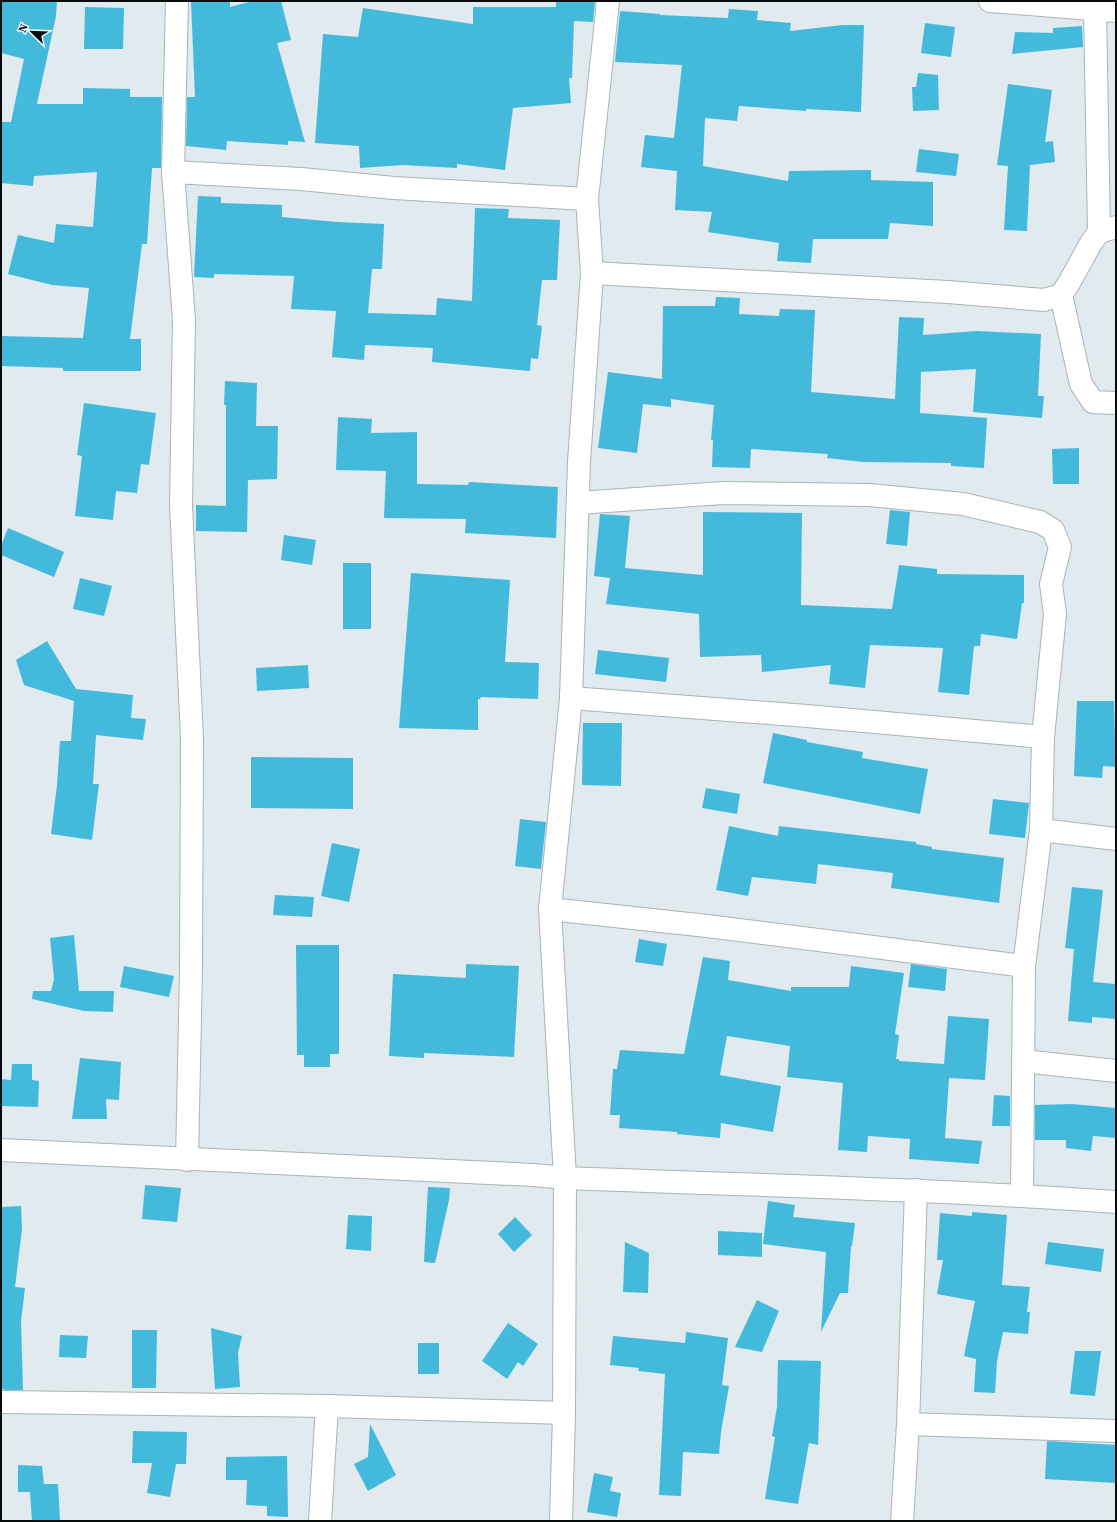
<svg xmlns="http://www.w3.org/2000/svg" width="1117" height="1522" viewBox="0 0 1117 1522" font-family="'Source Serif 4',serif">
<rect width="100%" height="100%" fill="#e1eaee"/>
<g fill="#43badb">
<polygon points="1,1 57,1 56,16 37,104 83,104 83,88 130,89 130,97 162,97 161,168 152,168 147,244 142,244 130,339 141,339 141,371 63,371 63,368 1,366 1,336 83,338 89,288 52,285 8,274 18,235 54,243 56,224 93,227 97,172 34,176 33,186 1,183 1,122 11,122 24,59 1,53"/>
<polygon points="191,1 230,1 230,7 253,1 281,1 291,40 277,43 305,142 288,141 288,145 227,141 226,150 186,146 187,97 195,97"/>
<polygon points="556,1 595,1 593,22 574,21 572,78 569,78 571,103 513,108 505,170 457,164 457,168 403,165 360,168 359,146 315,143 323,34 358,37 363,8 473,24 473,7 556,7"/>
<polygon points="85,7 124,8 123,49 84,49"/>
<polygon points="729,9 758,11 757,20 791,23 790,31 843,25 864,25 861,112 806,109 806,111 739,106 737,121 705,118 703,166 788,181 789,171 871,170 871,180 933,182 933,226 890,223 888,239 813,239 811,263 777,261 779,243 708,232 712,212 675,210 677,171 641,167 645,135 674,138 682,65 615,62 620,11 660,14 660,15 728,18"/>
<polygon points="925,23 955,27 951,57 921,53"/>
<polygon points="1082,26 1083,47 1012,54 1015,32 1053,33 1053,28"/>
<polygon points="918,73 938,75 939,110 913,111 912,87 916,87"/>
<polygon points="1008,84 1052,90 1045,142 1053,141 1055,162 1030,165 1027,231 1004,230 1008,166 997,165"/>
<polygon points="919,149 959,154 956,176 916,172"/>
<polygon points="198,196 221,197 221,203 282,205 282,217 337,222 384,224 382,269 372,269 368,313 436,315 437,298 472,301 475,208 509,209 508,218 560,220 557,280 542,280 537,325 542,326 538,359 531,358 530,371 432,362 433,348 365,345 364,360 332,357 336,311 291,309 294,276 214,274 214,278 194,277"/>
<polygon points="716,297 740,298 739,314 779,316 780,309 815,310 811,392 895,399 899,317 924,318 923,335 977,331 1041,334 1038,396 1044,396 1042,418 973,412 976,369 921,372 920,413 987,418 984,468 951,466 951,463 863,462 827,458 828,454 751,449 750,468 712,467 713,440 711,440 714,405 671,399 671,407 643,404 637,453 598,448 608,372 662,379 663,306 715,306"/>
<polygon points="225,381 257,383 256,426 278,426 277,479 248,480 247,532 196,531 196,505 226,506 226,405 224,405"/>
<polygon points="84,403 156,413 149,465 141,464 137,493 116,491 113,520 75,516 82,456 77,455"/>
<polygon points="338,417 372,419 371,433 417,432 417,484 468,485 469,482 558,487 556,538 465,533 466,519 384,518 386,471 336,470"/>
<polygon points="1079,448 1079,484 1053,484 1052,449"/>
<polygon points="890,510 910,512 907,546 886,544"/>
<polygon points="703,512 802,513 801,605 892,609 899,565 937,569 937,574 1024,575 1024,603 1022,603 1017,639 981,634 980,646 974,646 969,695 938,692 943,648 870,645 865,688 829,684 831,665 762,672 761,655 700,657 699,614 606,604 610,578 594,576 600,514 630,516 625,568 703,575"/>
<polygon points="8,528 64,552 54,577 1,555 1,546"/>
<polygon points="284,535 316,540 312,565 281,560"/>
<rect x="343" y="563" width="28" height="66"/>
<polygon points="411,573 510,580 505,662 539,663 538,699 481,697 480,699 478,699 478,730 399,728"/>
<polygon points="80,578 112,586 104,616 73,609"/>
<polygon points="47,641 76,689 133,695 131,718 146,719 143,740 96,735 93,784 99,784 92,840 51,834 57,785 60,741 71,741 74,701 24,685 16,660"/>
<polygon points="598,650 669,658 666,682 595,674"/>
<polygon points="308,665 309,688 257,691 256,668"/>
<polygon points="1077,701 1114,701 1116,767 1103,766 1102,778 1074,776"/>
<polygon points="583,723 622,723 621,786 582,785"/>
<polygon points="773,733 807,740 807,742 863,752 862,758 928,769 920,814 763,783"/>
<polygon points="251,757 353,758 353,809 251,808"/>
<polygon points="706,788 740,794 737,814 702,808"/>
<polygon points="993,799 1029,803 1025,838 989,834"/>
<polygon points="520,819 546,822 541,869 515,866"/>
<polygon points="729,826 778,836 779,826 916,842 916,844 932,847 932,849 1004,858 999,903 891,888 893,873 818,864 816,884 752,877 748,896 716,890"/>
<polygon points="332,843 360,849 349,902 321,896"/>
<polygon points="1072,887 1103,890 1093,982 1116,984 1116,1019 1092,1017 1092,1023 1068,1021 1074,949 1065,948"/>
<polygon points="275,895 314,897 312,917 273,915"/>
<polygon points="74,935 79,991 114,991 113,1012 84,1011 32,999 33,991 51,991 54,979 50,938"/>
<polygon points="639,939 667,944 663,966 635,962"/>
<polygon points="296,945 339,945 339,1054 330,1054 330,1067 304,1067 304,1055 297,1055"/>
<polygon points="703,957 730,961 728,980 791,991 791,987 849,987 851,966 904,973 895,1034 899,1035 896,1059 899,1059 899,1061 944,1064 948,1016 989,1019 985,1080 949,1078 945,1138 982,1141 979,1164 909,1159 910,1139 868,1136 867,1152 838,1150 843,1083 787,1077 790,1046 727,1036 720,1075 781,1086 773,1132 721,1123 720,1138 677,1134 677,1132 619,1128 620,1115 610,1115 613,1069 617,1069 620,1050 684,1054"/>
<polygon points="466,964 519,966 514,1057 424,1053 424,1058 389,1056 393,974 466,978"/>
<polygon points="911,964 947,969 945,991 908,987"/>
<polygon points="124,966 174,976 169,997 120,987"/>
<polygon points="80,1058 121,1062 119,1100 106,1099 107,1119 72,1119"/>
<polygon points="12,1064 32,1064 32,1080 39,1081 38,1107 1,1106 1,1079 11,1080"/>
<polygon points="994,1095 1010,1096 1010,1126 992,1126"/>
<polygon points="1072,1104 1116,1108 1116,1138 1093,1136 1091,1151 1066,1148 1066,1140 1035,1140 1035,1105"/>
<polygon points="145,1185 181,1188 177,1222 142,1219"/>
<polygon points="428,1187 450,1188 449,1200 435,1263 424,1262"/>
<polygon points="768,1201 795,1205 793,1217 855,1223 852,1246 851,1246 848,1293 840,1293 821,1332 826,1252 763,1244"/>
<polygon points="21,1206 22,1229 15,1287 25,1288 21,1321 23,1390 6,1390 1,1389 1,1207"/>
<polygon points="972,1212 1007,1215 1002,1285 1030,1287 1027,1312 1030,1312 1028,1334 1003,1332 997,1361 995,1393 974,1392 976,1359 964,1356 975,1301 937,1294 943,1260 937,1260 940,1213 972,1216"/>
<polygon points="348,1215 372,1216 371,1251 346,1249"/>
<polygon points="515,1217 532,1235 514,1252 498,1234"/>
<polygon points="718,1231 762,1233 762,1257 718,1255"/>
<polygon points="625,1242 649,1253 648,1293 623,1292"/>
<polygon points="1048,1242 1104,1249 1101,1272 1045,1264"/>
<polygon points="757,1300 779,1311 762,1352 735,1347"/>
<polygon points="508,1323 538,1344 523,1366 518,1362 507,1379 482,1361"/>
<polygon points="211,1328 242,1336 238,1353 240,1387 215,1389"/>
<polygon points="132,1330 157,1330 156,1388 132,1388"/>
<polygon points="686,1332 728,1338 722,1385 729,1386 721,1432 719,1454 683,1452 681,1496 659,1495 665,1374 638,1371 639,1368 610,1365 613,1336 685,1343"/>
<polygon points="60,1335 88,1336 86,1358 59,1357"/>
<rect x="418" y="1343" width="21" height="31"/>
<polygon points="1075,1351 1101,1351 1095,1396 1070,1394"/>
<polygon points="778,1360 821,1361 818,1445 809,1443 798,1504 765,1499 775,1437 772,1436 777,1407"/>
<polygon points="370,1424 396,1475 368,1491 354,1464 368,1457"/>
<polygon points="133,1431 187,1432 186,1464 176,1464 170,1497 147,1493 152,1463 132,1463"/>
<polygon points="1047,1441 1116,1445 1116,1483 1045,1479"/>
<polygon points="287,1456 288,1517 267,1516 267,1506 246,1505 247,1480 226,1480 226,1457"/>
<polygon points="18,1465 42,1466 44,1484 58,1484 60,1521 32,1521 30,1492 18,1492"/>
<polygon points="594,1473 613,1477 610,1491 621,1493 617,1517 587,1512"/>
</g>
<g fill="none" stroke-linecap="round" stroke-linejoin="round">
<defs>
<g id="street">
<polyline points="177,1 173,172 184,320 181,505 192,738 191,969 187,1160"/>
<polyline points="990,1 1116,11"/>
<polyline points="1095,9 1099,232"/>
<polyline points="173,172 301,179 394,188 587,199"/>
<polyline points="592,273 948,292 1044,300 1061,295 1069,283 1091,243 1099,232 1116,227"/>
<polyline points="1061,295 1081,384 1093,402 1116,403"/>
<polyline points="578,503 723,493 869,495 963,504 1040,522 1053,530 1060,547 1051,584 1055,614 1043,737 1041,830 1024,966 1022,1195"/>
<polyline points="571,698 807,716 1043,737"/>
<polyline points="1041,830 1116,839"/>
<polyline points="550,909 707,926 1024,966"/>
<polyline points="1023,1061 1116,1071"/>
<path d="M1,1150L534,1175L565,1178C748,1185 932,1189 1116,1202"/>
<polyline points="1,1402 327,1406 564,1413"/>
<polyline points="908,1424 1116,1431"/>
<polyline points="320,1521 327,1406"/>
<polyline points="561,1521 564,1413 565,1178 550,909 571,698 579,462 592,273 587,199 608,1"/>
<polyline points="902,1521 908,1424 916,1190"/>
</g>
</defs>
<use href="#street" stroke="#aab3b6" stroke-width="24"/>
<use href="#street" stroke="#fff" stroke-width="22"/>
</g>
<rect width="1117" height="1522" fill="none" stroke="#090c0d" stroke-width="4"/>
<g transform="translate(32 32) rotate(293)" stroke="#eef8fb" stroke-width="3" paint-order="stroke">
<path d="M0-3L7 15L0 10L-7 15Z" fill="#090c0d"/>
<text y="-6" font-size="11" font-weight="bold" text-anchor="middle" fill="#090c0d">N</text>
</g>
</svg>
